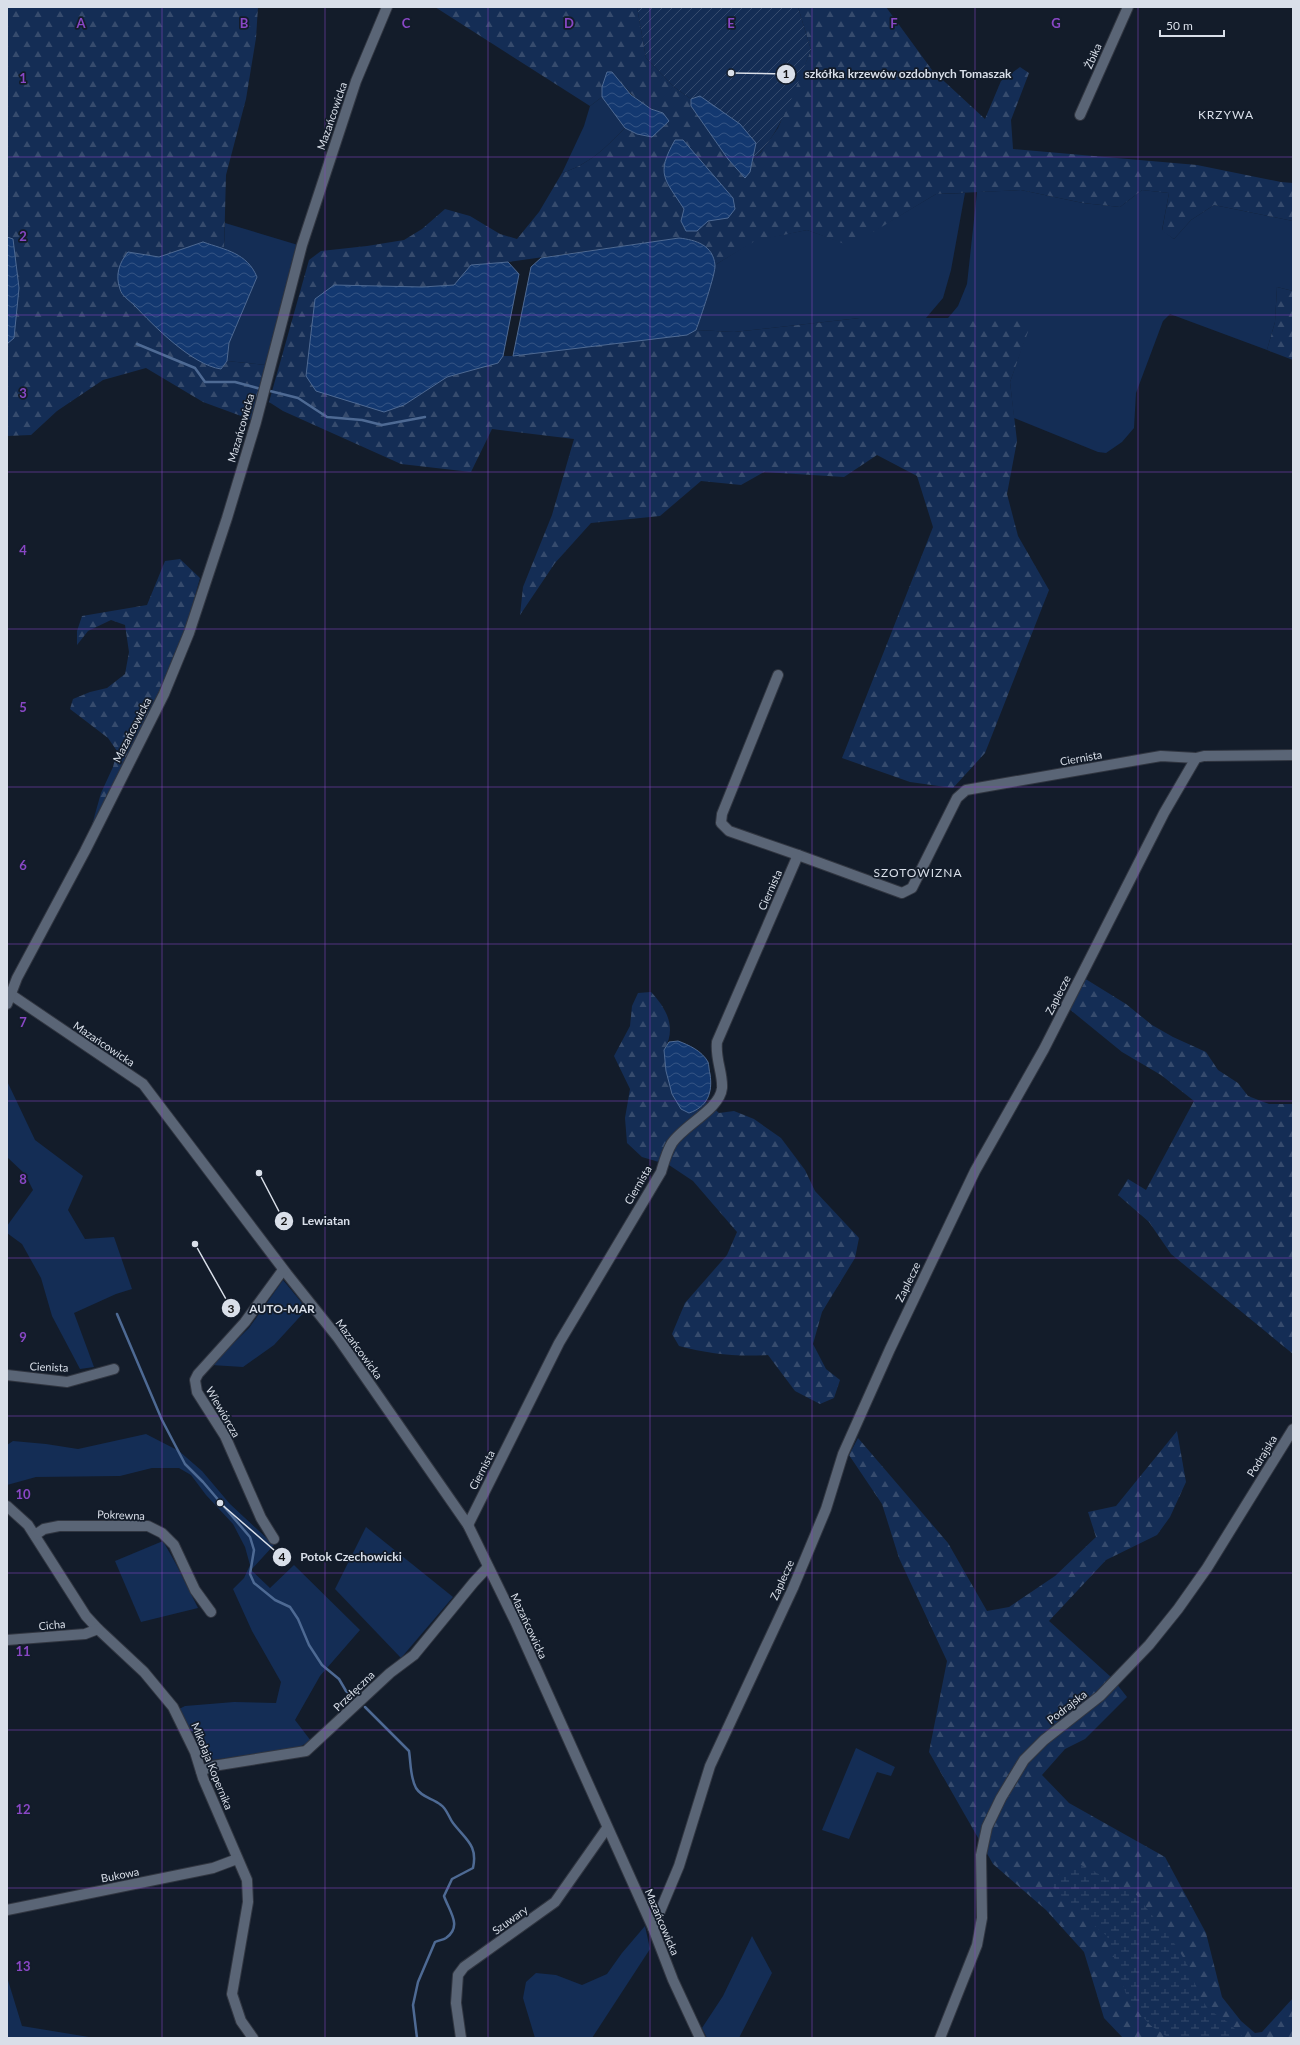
<svg xmlns="http://www.w3.org/2000/svg" width="1300" height="2045" viewBox="0 0 1300 2045" font-family="Lato,sans-serif">
<defs>
<pattern id="forest-firs" width="22" height="20" patternUnits="userSpaceOnUse"><rect width="22" height="20" fill="#142d55"/><path d="M5 1l3.5 6h-7zM16 11l3.5 6h-7z" fill="#364b6d"/></pattern>
<pattern id="wetland-marsh" width="20" height="14" patternUnits="userSpaceOnUse"><rect width="20" height="14" fill="#142d55"/><path d="M1 5h8M5 5V1M11 12h8M15 12V8" fill="none" stroke="#364b6d"/></pattern>
<pattern id="garden-furrows" width="10" height="10" patternUnits="userSpaceOnUse"><rect width="10" height="10" fill="#142d55"/><path d="M-1 1l2-2M0 10L10 0M9 11l2-2" fill="none" stroke="#364b6d"/></pattern>
<pattern id="water-waves" width="16" height="10" patternUnits="userSpaceOnUse"><rect width="16" height="10" fill="#133870"/><path d="M0 5q4-4 8 0t8 0" fill="none" stroke="#355484"/></pattern>
</defs>
<rect width="100%" height="100%" fill="#131c2a"/>
<g fill="#142d55">
<path d="M602,97L625,128C605,148 590,164 562,173L584,126L590,106Z"/>
<polygon points="1021,190 1083,203 1120,207 1142,190 1169,193 1162,230 1174,239 1191,220 1214,205 1293,221 1293,291 1277,287 1275,322 1267,350 1170,314 1163,321 1136,393 1134,428 1122,442 1106,453 1098,452 1014,418 1010,382 1032,318 948,318 958,306 967,284 977,192"/>
<polygon points="965,193 951,270 943,298 926,318 860,318 734,332 696,330 715,265 755,240 807,230 850,245 936,194"/>
<polygon points="225,223 298,245 266,365 227,361 229,343 257,277 224,250"/>
<polygon points="7,1081 35,1140 83,1176 68,1210 85,1239 114,1237 132,1289 116,1294 74,1313 94,1367 80,1369 52,1316 41,1278 22,1244 7,1233 7,1226 33,1190 25,1174 7,1157"/>
<polygon points="283,1280 307,1309 274,1345 243,1367 211,1365 249,1328"/>
<polygon points="146,1434 179,1451 202,1471 230,1504 274,1545 251,1570 270,1588 294,1565 360,1630 320,1676 295,1720 311,1741 297,1748 205,1761 194,1736 179,1709 185,1706 234,1702 276,1703 281,1682 252,1631 233,1589 244,1578 250,1565 245,1547 233,1524 206,1495 191,1475 179,1468 152,1468 120,1476 36,1477 7,1485 7,1445 13,1441 46,1444 78,1449"/>
<polygon points="366,1527 453,1597 401,1658 335,1589"/>
<polygon points="163,1541 176,1564 198,1608 141,1622 115,1561"/>
<polygon points="856,1748 895,1767 891,1776 877,1772 849,1839 822,1830"/>
<polygon points="645,1926 650,1949 592,2038 535,2038 523,1998 526,1982 536,1973 556,1975 582,1985 607,1974 622,1953"/>
<polygon points="752,1936 772,1973 739,2038 707,2038 702,2028 723,1996"/>
<polygon points="7,1977 22,2026 95,2038 7,2038"/>
</g>
<g fill="url(#forest-firs)">
<path d="M7,7H258L256,38L246,99L226,175L224,250L203,242L159,257L128,252L120,291C143,314 188,364 221,369L227,361L266,365L252,420L203,402L146,368L103,380L57,411L31,435L7,436Z"/>
<path d="M435,7H637L646,58L674,87L691,99V106L728,159L745,178L750,172L753,160L761,152L778,128L811,50L798,7H886L932,70L985,119L1001,81L1020,67L1029,73L1011,120L1013,149L1197,165L1281,182L1293,183V221L1214,205L1191,220L1174,239L1162,231L1169,193L1142,190L1120,207L1083,203L1021,190L936,194L850,246L807,230L755,241L715,265C707,244 702,241 679,238L508,262L471,265L454,285L422,287L311,340L306,376L404,405L447,377L498,363L503,356H513L687,335L696,330L734,332L860,318H1033L1010,382L1017,441L1007,494L1018,536L1049,590L985,753L953,788L910,782L842,758L933,527L917,476L877,455L844,477L764,472L741,485L701,481L660,516L591,523L555,563L520,615L523,587L552,515L574,439L492,429L471,472L401,464L283,411L269,402L309,260L321,251L367,246L404,240L422,229L445,209L470,216L500,234L517,239L539,212L562,173C590,164 605,148 625,128L637,134L663,113C640,106 627,90 612,72L602,86V97L590,106Z"/>
<polygon points="1277,287 1293,291 1293,360 1267,350 1275,322"/>
<polygon points="180,559 200,578 185,632 159,693 92,825 101,793 113,767 117,751 108,738 70,709 73,699 90,692 107,688 125,674 129,652 125,625 111,620 88,631 77,645 77,631 82,616 147,605 165,561"/>
<polygon points="1084,978 1126,1004 1152,1025 1173,1037 1206,1052 1218,1070 1238,1083 1248,1096 1269,1104 1293,1104 1293,1354 1171,1254 1149,1222 1118,1195 1128,1179 1146,1190 1194,1101 1161,1075 1122,1052 1068,1008"/>
<path d="M651,992C667,1009 677,1028 664,1050L698,1110L706,1102L719,1113L734,1111L754,1119L781,1138L805,1170L815,1191L859,1238L855,1258L822,1312L813,1344L826,1369L840,1380L834,1398L820,1404L795,1391L768,1355C737,1357 709,1354 679,1346L672,1334L685,1303L727,1255L737,1232L693,1181L669,1165L642,1157L627,1143L625,1118L630,1089L614,1056L630,1026L632,1006L638,993Z"/>
<polygon points="1177,1431 1186,1482 1170,1517 1157,1535 1106,1560 1049,1621 1112,1678 1127,1697 1085,1739 1065,1749 1042,1775 1069,1803 1165,1857 1206,1933 1222,1997 1241,2021 1255,2033 1262,2032 1293,1998 1293,2038 1123,2038 1104,2018 1084,1952 1046,1910 993,1864 929,1752 947,1661 899,1558 882,1504 849,1455 858,1438 948,1543 987,1611 1009,1607 1055,1576 1096,1537 1088,1512 1116,1506"/>
</g>
<polygon fill="url(#wetland-marsh)" points="1079,1864 1134,1892 1177,1947 1187,1964 1200,1997 1209,2010 1229,2023 1244,2038 1169,2038 1150,2025 1128,2000 1107,1936 1076,1911 1052,1886 1059,1874"/>
<path fill="url(#garden-furrows)" d="M637,7H798L811,50C795,88 783,131 753,160L756,143L700,96L691,99L674,87L646,58Z"/>
<g fill="url(#water-waves)" stroke="#4e6a94">
<polygon points="607,72 612,72 631,95 651,109 663,113 669,121 652,137 637,134 625,128 602,97 602,87"/>
<polygon points="700,96 740,124 756,143 750,172 745,178 728,159 691,106 691,99"/>
<path d="M675,140H683L733,198L735,209L728,218L708,221L697,231H686L681,221L684,209C665,179 655,175 675,140Z"/>
<polygon points="7,237 13,239 19,288 14,338 7,344"/>
<path d="M679,238C696,240 713,245 715,265C716,273 700,319 696,330L687,335L513,356L531,267L541,258Z"/>
<path d="M203,242C226,250 247,253 257,277L229,343L227,361L221,369C192,365 154,326 134,305C130,301 121,295 120,289C115,275 119,263 128,252L159,257Z"/>
<polygon points="508,262 519,274 503,356 498,363 447,377 404,405 384,412 316,391 306,376 315,299 334,285 422,287 454,285 471,265"/>
<path d="M678,1041C689,1045 702,1051 708,1062C709,1065 709,1071 710,1074C713,1093 707,1107 689,1113L681,1109L672,1094L666,1071L664,1050L669,1042Z"/>
</g>
<g fill="none" stroke-linecap="round" stroke-linejoin="round">
<g stroke="#4e6a94" stroke-width="2.5">
<polyline points="137,344 195,368 205,382 235,382 261,389"/>
<polyline points="266,390 298,398 327,417 362,420 382,425 425,417"/>
<polyline points="117,1314 162,1420 185,1464 203,1482 250,1537 254,1550 250,1574 254,1583 275,1600 290,1607 298,1619 309,1645 322,1665 339,1679 346,1691 354,1698"/>
<path d="M365,1707L409,1751C411,1764 410,1777 416,1788C422,1798 433,1798 441,1805C447,1809 449,1818 453,1823C466,1840 478,1845 473,1868L452,1879L444,1896C449,1911 463,1926 446,1938C443,1940 439,1940 435,1942L418,1982L413,2005L417,2038"/>
</g>
<defs>
<g id="minor">
<polyline points="1080,115 1128,7"/>
<polyline points="798,855 902,893 912,888 957,798 966,790 1161,756 1196,758"/>
<polyline points="7,992 143,1084 287,1274 338,1338 468,1525 515,1621 653,1928 673,1980 700,2038"/>
<polyline points="7,1004 17,978 85,851 164,694 189,633 227,518 256,422 302,245 356,81 387,7"/>
<polyline points="7,1375 67,1382 114,1369"/>
<polyline points="7,1506 28,1525 86,1616 98,1629 144,1672 173,1707 195,1752 203,1778 247,1880 248,1902 232,1994 241,2021 253,2038"/>
<path d="M468,1525L559,1343L661,1172C664,1162 667,1151 672,1143C684,1125 720,1109 722,1088C723,1073 715,1059 717,1042L798,855L729,831L721,823L722,814L778,675"/>
<polyline points="35,1535 44,1529 59,1526 148,1526 162,1533 174,1545 195,1590 211,1612"/>
<polyline points="274,1539 261,1518 225,1436 197,1392 195,1380 198,1374 245,1322 283,1270"/>
<polyline points="7,1640 85,1634 98,1629"/>
<polyline points="201,1771 213,1766 306,1751 390,1673 414,1655 474,1582 488,1567"/>
<polyline points="7,1910 213,1868 237,1859"/>
<polyline points="653,1928 679,1866 710,1766 793,1588 826,1509 843,1454 890,1349 975,1171 1044,1049 1164,813 1196,758 1204,756 1293,755"/>
<polyline points="461,2038 456,2003 458,1975 464,1967 555,1902 607,1828"/>
<polyline points="940,2038 977,1945 982,1918 981,1855 987,1827 1001,1798 1024,1760 1044,1740 1100,1696 1149,1645 1178,1609 1207,1568 1293,1429"/>
</g>
</defs>
<use href="#minor" stroke="#313641" stroke-width="12"/>
<use href="#minor" stroke="#5a6576" stroke-width="10"/>
</g>
<path fill="none" stroke="#8947c5" stroke-width="1" stroke-opacity="0.55" d="M162,7V2038M325,7V2038M488,7V2038M650,7V2038M812,7V2038M975,7V2038M1138,7V2038M7,157H1293M7,315H1293M7,472H1293M7,629H1293M7,787H1293M7,944H1293M7,1101H1293M7,1258H1293M7,1416H1293M7,1573H1293M7,1730H1293M7,1888H1293"/>
<g text-anchor="middle" stroke-width="3.5" stroke-linejoin="round" paint-order="stroke">
<g font-size="11" fill="#d9dfe9" stroke="#131c2a">
<text transform="translate(1093 56) rotate(-66)" y="4">Żbika</text>
<text transform="translate(332 116) rotate(-71)" y="4">Mazańcowicka</text>
<text transform="translate(241 428) rotate(-74)" y="4">Mazańcowicka</text>
<text transform="translate(132 730) rotate(-63)" y="4">Mazańcowicka</text>
<text transform="translate(1081 758) rotate(-10)" y="4">Ciernista</text>
<text transform="translate(770 890) rotate(-66)" y="4">Ciernista</text>
<text transform="translate(1058 995) rotate(-63)" y="4">Zaplecze</text>
<text transform="translate(104 1044) rotate(34)" y="4">Mazańcowicka</text>
<text transform="translate(638 1185) rotate(-60)" y="4">Ciernista</text>
<text transform="translate(908 1282) rotate(-64)" y="4">Zaplecze</text>
<text transform="translate(359 1349) rotate(54)" y="4">Mazańcowicka</text>
<text transform="translate(49 1367) rotate(2)" y="4">Cienista</text>
<text transform="translate(223 1412) rotate(60)" y="4">Wiewiórcza</text>
<text transform="translate(1262 1456) rotate(-58)" y="4">Podrajska</text>
<text transform="translate(482 1470) rotate(-63)" y="4">Ciernista</text>
<text transform="translate(121 1515) rotate(2)" y="4">Pokrewna</text>
<text transform="translate(782 1580) rotate(-66)" y="4">Zaplecze</text>
<text transform="translate(52 1625) rotate(-5)" y="4">Cicha</text>
<text transform="translate(529 1626) rotate(65)" y="4">Mazańcowicka</text>
<text transform="translate(354 1691) rotate(-44)" y="4">Przełęczna</text>
<text transform="translate(1067 1707) rotate(-38)" y="4">Podrajska</text>
<text transform="translate(212 1766) rotate(68)" y="4">Mikołaja Kopernika</text>
<text transform="translate(120 1875) rotate(-11)" y="4">Bukowa</text>
<text transform="translate(510 1920) rotate(-36)" y="4">Szuwary</text>
<text transform="translate(662 1922) rotate(67)" y="4">Mazańcowicka</text>
</g>
<g font-size="12" letter-spacing="1" fill="#d9dfe9" stroke="#131c2a">
<text x="1226" y="119">KRZYWA</text>
<text x="918" y="877">SZOTOWIZNA</text>
</g>
</g>
<g font-size="13" text-anchor="middle" font-weight="bold" fill="#8947c5" stroke="#131c2a" stroke-width="3.5" stroke-linejoin="round" paint-order="stroke">
<text x="81" y="28">A</text>
<text x="244" y="28">B</text>
<text x="406" y="28">C</text>
<text x="569" y="28">D</text>
<text x="731" y="28">E</text>
<text x="894" y="28">F</text>
<text x="1056" y="28">G</text>
<text x="23" y="83">1</text>
<text x="23" y="241">2</text>
<text x="23" y="398">3</text>
<text x="23" y="555">4</text>
<text x="23" y="712">5</text>
<text x="23" y="870">6</text>
<text x="23" y="1027">7</text>
<text x="23" y="1184">8</text>
<text x="23" y="1342">9</text>
<text x="23" y="1499">10</text>
<text x="23" y="1656">11</text>
<text x="23" y="1814">12</text>
<text x="23" y="1971">13</text>
</g>
<path fill="none" stroke="#d9dfe9" stroke-width="1.5" d="M731 73L786 74M259 1173L284 1221M195 1244L231 1308M220 1503L282 1557"/>
<g fill="#d9dfe9" stroke="#131c2a" stroke-width="1.5">
<circle cx="731" cy="73" r="4"/>
<circle cx="259" cy="1173" r="4"/>
<circle cx="195" cy="1244" r="4"/>
<circle cx="220" cy="1503" r="4"/>
<circle cx="786" cy="74" r="10"/>
<circle cx="284" cy="1221" r="10"/>
<circle cx="231" cy="1308" r="10"/>
<circle cx="282" cy="1557" r="10"/>
</g>
<g font-size="12" text-anchor="middle" font-weight="bold" fill="#111">
<text x="786" y="78">1</text>
<text x="284" y="1225">2</text>
<text x="231" y="1313">3</text>
<text x="282" y="1561">4</text>
</g>
<g font-size="12" text-anchor="middle" font-weight="bold" fill="#d9dfe9" stroke="#131c2a" stroke-width="3.5" stroke-linejoin="round" paint-order="stroke">
<text x="908" y="78">szkółka krzewów ozdobnych Tomaszak</text>
<text x="326" y="1225">Lewiatan</text>
<text x="282" y="1313">AUTO-MAR</text>
<text x="351" y="1561">Potok Czechowicki</text>
</g>
<rect width="1300" height="2045" fill="none" stroke="#d9dfe9" stroke-width="16"/>
<path d="M1160 30v6h64v-6" fill="none" stroke="#d9dfe9" stroke-width="2"/>
<text x="1166" y="30" font-size="12" fill="#d9dfe9" stroke="#131c2a" stroke-width="3" paint-order="stroke">50 m</text>
</svg>
